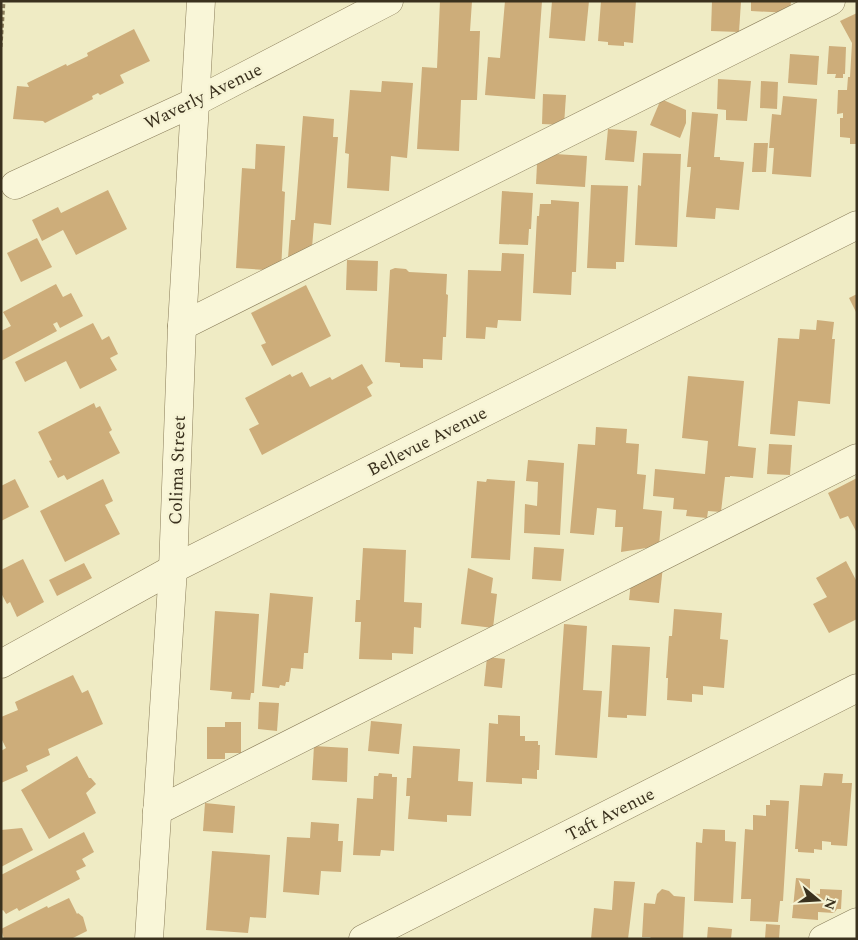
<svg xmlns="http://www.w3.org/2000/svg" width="858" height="940" viewBox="0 0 858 940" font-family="Spectral,serif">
<rect width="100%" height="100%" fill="#efebc4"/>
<g fill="#cdad7a">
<polygon points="440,1 472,1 470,31 480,31 477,100 461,100 459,151 417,149 422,67 437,68"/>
<polygon points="505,1 542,1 535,99 485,95 488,57 500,58"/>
<polygon points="552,1 589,1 585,41 549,38"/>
<polygon points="601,1 636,1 633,43 624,42 624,46 608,45 608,42 598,41"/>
<polygon points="712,1 741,2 739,32 711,31"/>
<polygon points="751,1 791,1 790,13 751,11"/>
<polygon points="857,13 857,144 850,144 850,138 840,137 840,118 843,118 843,113 837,114 838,90 847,90 848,77 850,77 852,43 840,21"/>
<polygon points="134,29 150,61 120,75 124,83 100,95 98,93 92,96 93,99 45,123 43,121 13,119 17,86 29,87 27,83 66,64 67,66 88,56 87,53"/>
<polygon points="829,46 846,47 845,74 843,74 843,78 835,78 836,74 827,74"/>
<polygon points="790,54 819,56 817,85 788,83"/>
<polygon points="718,79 751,81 747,121 726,120 726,110 717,109"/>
<polygon points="382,81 413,83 407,158 391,156 389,191 347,188 349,154 345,153 350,90 381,92"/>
<polygon points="761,81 778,82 777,109 760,108"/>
<polygon points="543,94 566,95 564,125 542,124"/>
<polygon points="783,96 817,99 811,177 772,174 774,148 769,148 772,114 781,115"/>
<polygon points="661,99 686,110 686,123 680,138 650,125"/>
<polygon points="692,112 718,114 714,157 720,157 720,160 744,162 739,210 716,208 715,219 686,217 691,167 687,167"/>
<polygon points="303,116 334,119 333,137 338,137 331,225 314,223 311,260 288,258 291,220 295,220"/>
<polygon points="608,129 637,131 634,162 605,160"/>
<polygon points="754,143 768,143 766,172 752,172"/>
<polygon points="256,144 285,146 282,191 285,192 281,271 236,268 242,168 255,169"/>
<polygon points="643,153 681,154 677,247 635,245 638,185 641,186"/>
<polygon points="555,154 587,156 585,187 536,184 537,164"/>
<polygon points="591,185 628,186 624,262 616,262 616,269 587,268"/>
<polygon points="108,190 127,229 76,255 63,230 42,241 32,220 58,207 61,213"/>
<polygon points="502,191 533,193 531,229 529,229 528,245 499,244"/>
<polygon points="551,200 579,202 576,272 572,272 571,295 533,293 537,216 539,216 540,204 551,204"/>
<polygon points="37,238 52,267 21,282 7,253"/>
<polygon points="502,253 524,254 521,321 498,320 497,328 486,327 485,339 466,338 468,270 501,271"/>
<polygon points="347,260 378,261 377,291 346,290"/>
<polygon points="395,268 406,269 409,272 447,274 446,294 448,295 446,337 443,337 442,360 423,359 423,368 400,367 400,363 385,362 390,270"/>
<polygon points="56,284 63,297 71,293 83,316 60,328 57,322 53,324 57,331 1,361 1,331 11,326 3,312"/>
<polygon points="306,285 331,336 272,366 261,345 266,343 251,313"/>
<polygon points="857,294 857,314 849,298"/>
<polygon points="817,320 834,322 832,339 835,339 830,404 798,401 795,436 770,434 778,338 799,339 800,329 816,330"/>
<polygon points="93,323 102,340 109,336 118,354 110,358 117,370 80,389 66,361 25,382 15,362"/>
<polygon points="362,364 373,383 367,387 372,396 262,455 249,429 259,424 245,398 290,374 292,377 302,372 310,387 330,377 332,380"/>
<polygon points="688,376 744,381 738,446 756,448 753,478 730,476 730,477 725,477 721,512 708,511 707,518 686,516 687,510 673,509 674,498 653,496 655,469 705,474 708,441 682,438"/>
<polygon points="94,403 96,408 100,406 112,430 109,432 120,453 67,480 64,475 58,478 49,461 52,460 38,432"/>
<polygon points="596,427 627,429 626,443 639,444 637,474 646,475 643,509 662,511 659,546 621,552 623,527 615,527 616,510 597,508 594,535 570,533 578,444 595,445"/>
<polygon points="769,444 792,445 790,475 767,474"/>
<polygon points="528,460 564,463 560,535 524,533 525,504 537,506 538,482 526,481"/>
<polygon points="857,478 857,533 848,516 840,519 828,493"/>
<polygon points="15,479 29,507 1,521 1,486"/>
<polygon points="103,479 113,501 105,505 120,534 65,562 40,511"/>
<polygon points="487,479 515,481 510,560 471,558 477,481 486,482"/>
<polygon points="534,547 564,549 561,581 532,579"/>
<polygon points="363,548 406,550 404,602 422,603 421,628 414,627 413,654 392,653 392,660 359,659 361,622 355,622 356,600 360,600"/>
<polygon points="23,559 44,602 17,617 10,602 7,604 1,593 1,570"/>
<polygon points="846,561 857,582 857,619 829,633 813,604 827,597 816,578"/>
<polygon points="84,563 92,578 57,596 49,580"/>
<polygon points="663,566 659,603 629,600 631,582"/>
<polygon points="468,568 493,578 491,593 497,594 493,628 461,624"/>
<polygon points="270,593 313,597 308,653 304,653 303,669 291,668 289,682 286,682 285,686 280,685 279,688 262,686"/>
<polygon points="674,609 722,613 720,639 728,640 724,688 703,686 703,695 692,694 692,702 667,700 668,678 666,678 669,636 672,636"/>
<polygon points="215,611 259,614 254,693 251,693 250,700 231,699 232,692 210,690"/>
<polygon points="564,624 587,626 583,690 602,691 597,758 555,755"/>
<polygon points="612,645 650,647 646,716 627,715 627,718 608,717"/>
<polygon points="487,657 505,659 502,688 484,686"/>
<polygon points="73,675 82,693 88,690 103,724 48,749 50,755 26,766 28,771 1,783 1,751 6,748 1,738 1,717 18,710 15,702"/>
<polygon points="259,702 279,703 277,731 258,729"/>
<polygon points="498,715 520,716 520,736 525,736 525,741 538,741 538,745 540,745 539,770 537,770 537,779 522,778 522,784 486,782 489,723 498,724"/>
<polygon points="371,721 402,724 399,754 368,751"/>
<polygon points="225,722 241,722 241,753 225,753 225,759 207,759 207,727 225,727"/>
<polygon points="314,746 348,748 347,782 312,780"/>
<polygon points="413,746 460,749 458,781 473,782 471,816 447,815 447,822 408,819 410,796 406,796 407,778 411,778"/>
<polygon points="77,756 89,778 91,778 96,784 86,793 96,813 49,839 21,790"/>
<polygon points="379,773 392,774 392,777 397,777 394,851 381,850 380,856 353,855 357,798 373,799 374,776 378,776"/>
<polygon points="824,773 843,774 842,783 852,783 847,846 831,845 831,842 822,841 822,850 814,849 814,853 798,852 798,849 795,849 800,785 822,786"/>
<polygon points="770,800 789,801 783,901 780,901 778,922 750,921 751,899 741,899 745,829 753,830 753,815 766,816 766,805 770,805"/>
<polygon points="205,803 235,806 233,833 203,831"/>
<polygon points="311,822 339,824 338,841 343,841 341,872 321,871 319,895 283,892 287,837 310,838"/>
<polygon points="22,828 33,850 1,867 1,830"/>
<polygon points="703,829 725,830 725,841 736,842 733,903 694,901 696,842 702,843"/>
<polygon points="84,832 94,852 82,859 86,866 76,871 80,879 19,911 17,908 6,914 3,910 1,911 1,875"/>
<polygon points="212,851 270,855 266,918 250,917 248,933 206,930"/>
<polygon points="796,878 810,879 810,893 820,894 820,889 842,890 841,909 837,909 834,913 818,912 818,920 792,918"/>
<polygon points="614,881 635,882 628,939 591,939 594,908 612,910"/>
<polygon points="662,889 669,891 674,896 685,897 683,939 652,939 650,937 642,937 644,903 655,904 657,894"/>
<polygon points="69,898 77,914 78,913 83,917 87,931 71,939 4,939 1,929 47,906 48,908"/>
<polygon points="766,924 780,925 779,939 765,939"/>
<polygon points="708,927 732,929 731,939 707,939"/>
</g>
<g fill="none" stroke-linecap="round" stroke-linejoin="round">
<defs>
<g id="minor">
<polyline points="15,185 195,102 389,1"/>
<polyline points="182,326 831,1"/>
<polyline points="1,664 173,569 857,225"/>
<polyline points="157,811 857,458"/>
<polyline points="149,939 173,569 182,326 201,1"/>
<polyline points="363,939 857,688"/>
<polyline points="823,939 857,922"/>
</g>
</defs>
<use href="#minor" stroke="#8a7d5a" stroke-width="29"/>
<polyline stroke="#8a7d5a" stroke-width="3" stroke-dasharray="4 2.5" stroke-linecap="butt" points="1,47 4,1"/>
<use href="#minor" stroke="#f9f6d8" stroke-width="28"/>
</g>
<g text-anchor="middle" stroke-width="5" stroke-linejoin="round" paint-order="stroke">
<g font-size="18" fill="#3a311e" stroke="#f6f3d4">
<text transform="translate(203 96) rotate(-26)" y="6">Waverly Avenue</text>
<text transform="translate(427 441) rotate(-27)" y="6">Bellevue Avenue</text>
<text transform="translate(177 470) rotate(-88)" y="6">Colima Street</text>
<text transform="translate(610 814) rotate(-27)" y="6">Taft Avenue</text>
</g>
</g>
<rect width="858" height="940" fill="none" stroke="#3a311e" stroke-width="5"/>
<g transform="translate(818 900) rotate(108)" stroke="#f6f3d4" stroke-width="4" paint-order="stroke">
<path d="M0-4L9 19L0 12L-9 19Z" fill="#3a311e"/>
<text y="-8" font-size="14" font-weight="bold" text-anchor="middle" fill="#3a311e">N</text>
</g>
</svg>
